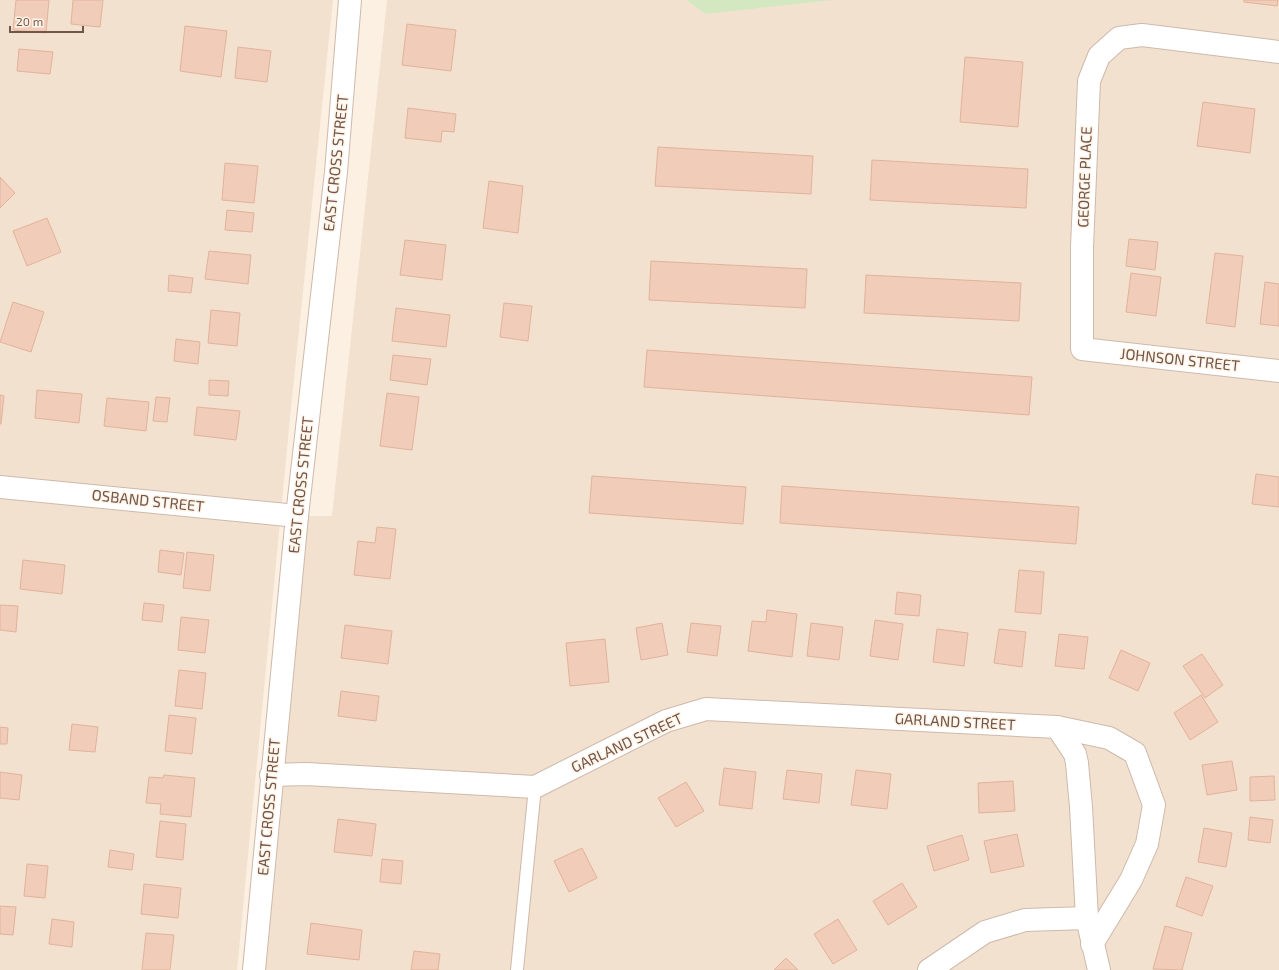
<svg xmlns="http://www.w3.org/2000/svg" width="1279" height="970" viewBox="0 0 1279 970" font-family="'Exo 2',sans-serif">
<rect width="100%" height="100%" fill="#fbf0e1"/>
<g fill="#f3e1d0">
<polygon points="0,0 333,0 290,418 237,970 0,970"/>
<polygon points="387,0 1279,0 1279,970 252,970 297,516 332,516"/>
</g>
<polygon fill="#d3e8c0" points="686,0 833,0 706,14"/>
<g fill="#f0ccb9" stroke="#e2b29a">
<polygon points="16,0 49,0 46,33 13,30"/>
<polygon points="73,0 103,0 100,27 71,24"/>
<polygon points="1244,0 1278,0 1277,6 1244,2"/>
<polygon points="407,24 456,30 451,71 402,65"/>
<polygon points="185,26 227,31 221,77 180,71"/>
<polygon points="238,47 271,51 267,82 235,78"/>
<polygon points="19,49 53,52 50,74 17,71"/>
<polygon points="965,57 1023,62 1018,127 960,122"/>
<polygon points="1203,102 1255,109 1250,153 1197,146"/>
<polygon points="408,108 456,114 454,132 442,131 441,142 405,138"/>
<polygon points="658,147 813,156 811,194 655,186"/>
<polygon points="872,160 1028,169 1026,208 870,200"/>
<polygon points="225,163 258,166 254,203 222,200"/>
<polygon points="0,177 15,193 0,208"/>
<polygon points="489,181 523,186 518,233 483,228"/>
<polygon points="227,210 254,213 252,232 225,230"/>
<polygon points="47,218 61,252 27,266 13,231"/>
<polygon points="1129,239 1158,242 1155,270 1126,266"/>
<polygon points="405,240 446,245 442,280 400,275"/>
<polygon points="209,251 251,255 248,284 205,279"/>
<polygon points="1215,253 1243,256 1235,327 1206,323"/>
<polygon points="651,261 807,269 805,308 649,300"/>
<polygon points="1131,273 1161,277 1156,316 1126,312"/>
<polygon points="169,275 193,278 191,293 168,291"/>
<polygon points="866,275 1021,283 1019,321 864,313"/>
<polygon points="1265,282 1279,284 1279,326 1260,324"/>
<polygon points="13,302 44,312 31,352 0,342"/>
<polygon points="504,303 532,306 528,341 500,337"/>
<polygon points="396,308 450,315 446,347 392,341"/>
<polygon points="211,310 240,313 237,346 208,343"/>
<polygon points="176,339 200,342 198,364 174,361"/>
<polygon points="647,350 1032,377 1029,415 644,387"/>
<polygon points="393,355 431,359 427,385 390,380"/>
<polygon points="209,380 229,381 228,396 209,395"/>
<polygon points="37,390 82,394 79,423 35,418"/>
<polygon points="387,393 419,397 412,450 380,446"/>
<polygon points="0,395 4,396 1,424 0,424"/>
<polygon points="156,397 170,398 167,422 153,421"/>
<polygon points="107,398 149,402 146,431 104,426"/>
<polygon points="197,407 240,411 236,440 194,435"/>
<polygon points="1256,474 1279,477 1279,507 1252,504"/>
<polygon points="592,476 746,487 743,524 589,513"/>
<polygon points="782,486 1079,507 1076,544 780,523"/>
<polygon points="377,527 396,529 390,579 354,575 358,541 375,543"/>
<polygon points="160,550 184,553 181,575 158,572"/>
<polygon points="187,552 214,555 210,591 183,588"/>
<polygon points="23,560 65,565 62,594 20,589"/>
<polygon points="1019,570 1044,572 1041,614 1015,612"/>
<polygon points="897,592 921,595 919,616 895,614"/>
<polygon points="144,603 164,605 162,622 142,620"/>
<polygon points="0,605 18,606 16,632 0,630"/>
<polygon points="767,610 797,614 792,657 748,651 752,621 766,622"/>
<polygon points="181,617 209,620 205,653 178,650"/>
<polygon points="875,620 903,624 898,660 870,656"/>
<polygon points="662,623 668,655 641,660 636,628"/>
<polygon points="691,623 721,626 717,656 687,652"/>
<polygon points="811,623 843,627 839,660 807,656"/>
<polygon points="345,625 392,631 388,664 341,658"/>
<polygon points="937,629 968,633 964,666 933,662"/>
<polygon points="999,629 1026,632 1022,667 994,663"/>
<polygon points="1059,634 1088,637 1084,669 1055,666"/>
<polygon points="605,639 609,682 570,686 566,643"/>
<polygon points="1121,650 1150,663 1138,691 1109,678"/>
<polygon points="1202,654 1223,685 1205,698 1183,666"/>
<polygon points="179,670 206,673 202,709 175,706"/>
<polygon points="341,691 379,696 376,721 338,716"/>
<polygon points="1201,695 1218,722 1190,740 1174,713"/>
<polygon points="169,715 196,718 192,754 165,751"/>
<polygon points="72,724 98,727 95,752 69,750"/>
<polygon points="0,727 8,728 7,744 0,744"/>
<polygon points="1232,761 1237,790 1207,795 1202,765"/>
<polygon points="724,768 756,772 752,809 719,805"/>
<polygon points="787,770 822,774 819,803 783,799"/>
<polygon points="856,770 891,774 887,809 851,805"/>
<polygon points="0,772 22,775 19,800 0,798"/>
<polygon points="164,775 195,778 191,817 160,814 161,804 146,803 149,777 163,778"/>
<polygon points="1274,776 1275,800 1250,801 1250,777"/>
<polygon points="1013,781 1015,811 979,813 978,783"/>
<polygon points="686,782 704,811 676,827 658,798"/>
<polygon points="1250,817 1273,820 1270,843 1248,840"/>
<polygon points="338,819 376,824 372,856 334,852"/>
<polygon points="160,821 186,824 183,860 156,857"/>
<polygon points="1204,828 1232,833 1226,867 1198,862"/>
<polygon points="1017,834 1024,866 991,873 984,841"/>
<polygon points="962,835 969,860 934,871 927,846"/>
<polygon points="582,848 597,878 569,892 554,861"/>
<polygon points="110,850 134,854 132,870 108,867"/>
<polygon points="382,859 403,861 401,884 380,882"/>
<polygon points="27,864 48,866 45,898 24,896"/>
<polygon points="1186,877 1213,886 1202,916 1176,906"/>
<polygon points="902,883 917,907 888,925 873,901"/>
<polygon points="144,884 181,888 178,918 141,914"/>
<polygon points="0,906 16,907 13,935 0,934"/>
<polygon points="52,919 74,922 72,947 49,944"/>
<polygon points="838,919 857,950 833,964 814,934"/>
<polygon points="311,923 362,930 359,960 307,954"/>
<polygon points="1165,926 1192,933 1182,970 1153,969"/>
<polygon points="146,933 174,935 170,970 142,970"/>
<polygon points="414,951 440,954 438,970 411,970"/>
<polygon points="786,958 798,970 774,970"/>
</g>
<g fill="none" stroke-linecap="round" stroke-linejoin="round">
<defs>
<polyline id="service" points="517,970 535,787"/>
<g id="minor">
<polyline points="1279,52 1142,35 1119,38 1099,56 1089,81 1082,247 1082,349 1279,371"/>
<polyline points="0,487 297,516"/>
<polyline points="1057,727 1109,738 1135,753 1154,805 1147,844 1131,880 1092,944"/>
<polyline points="271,775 306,774 535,787 666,721 706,709 1057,727 1075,754 1077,763 1081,807 1087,918 1099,970"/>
<polyline points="929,970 985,932 1025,920 1087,918"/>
</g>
<polyline id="tertiary" points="254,970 297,516 336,172 350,0"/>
</defs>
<use href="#service" stroke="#ceb9ab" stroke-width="14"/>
<use href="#minor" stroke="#ceb9ab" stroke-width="24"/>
<use href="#tertiary" stroke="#ceb9ab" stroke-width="24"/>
<use href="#service" stroke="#fff" stroke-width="12"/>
<use href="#minor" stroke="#fff" stroke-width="22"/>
<use href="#tertiary" stroke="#fff" stroke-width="22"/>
</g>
<g text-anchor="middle" stroke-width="3" stroke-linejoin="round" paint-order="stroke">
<g font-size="15" fill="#725549" stroke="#fff4e7">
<text transform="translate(336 163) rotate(-84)" y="5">EAST CROSS STREET</text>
<text transform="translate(1085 177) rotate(-88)" y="5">GEORGE PLACE</text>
<text transform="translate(1180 360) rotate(6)" y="5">JOHNSON STREET</text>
<text transform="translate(301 485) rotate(-84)" y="5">EAST CROSS STREET</text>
<text transform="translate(148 501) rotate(6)" y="5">OSBAND STREET</text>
<text transform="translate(955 722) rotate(3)" y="5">GARLAND STREET</text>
<text transform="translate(627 743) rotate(-25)" y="5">GARLAND STREET</text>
<text transform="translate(269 807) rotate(-85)" y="5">EAST CROSS STREET</text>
</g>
</g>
<path d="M10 26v6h73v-6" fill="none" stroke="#725549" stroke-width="2"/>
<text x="16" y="26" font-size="12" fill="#725549" stroke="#fff4e7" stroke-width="3" paint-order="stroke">20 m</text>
</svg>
